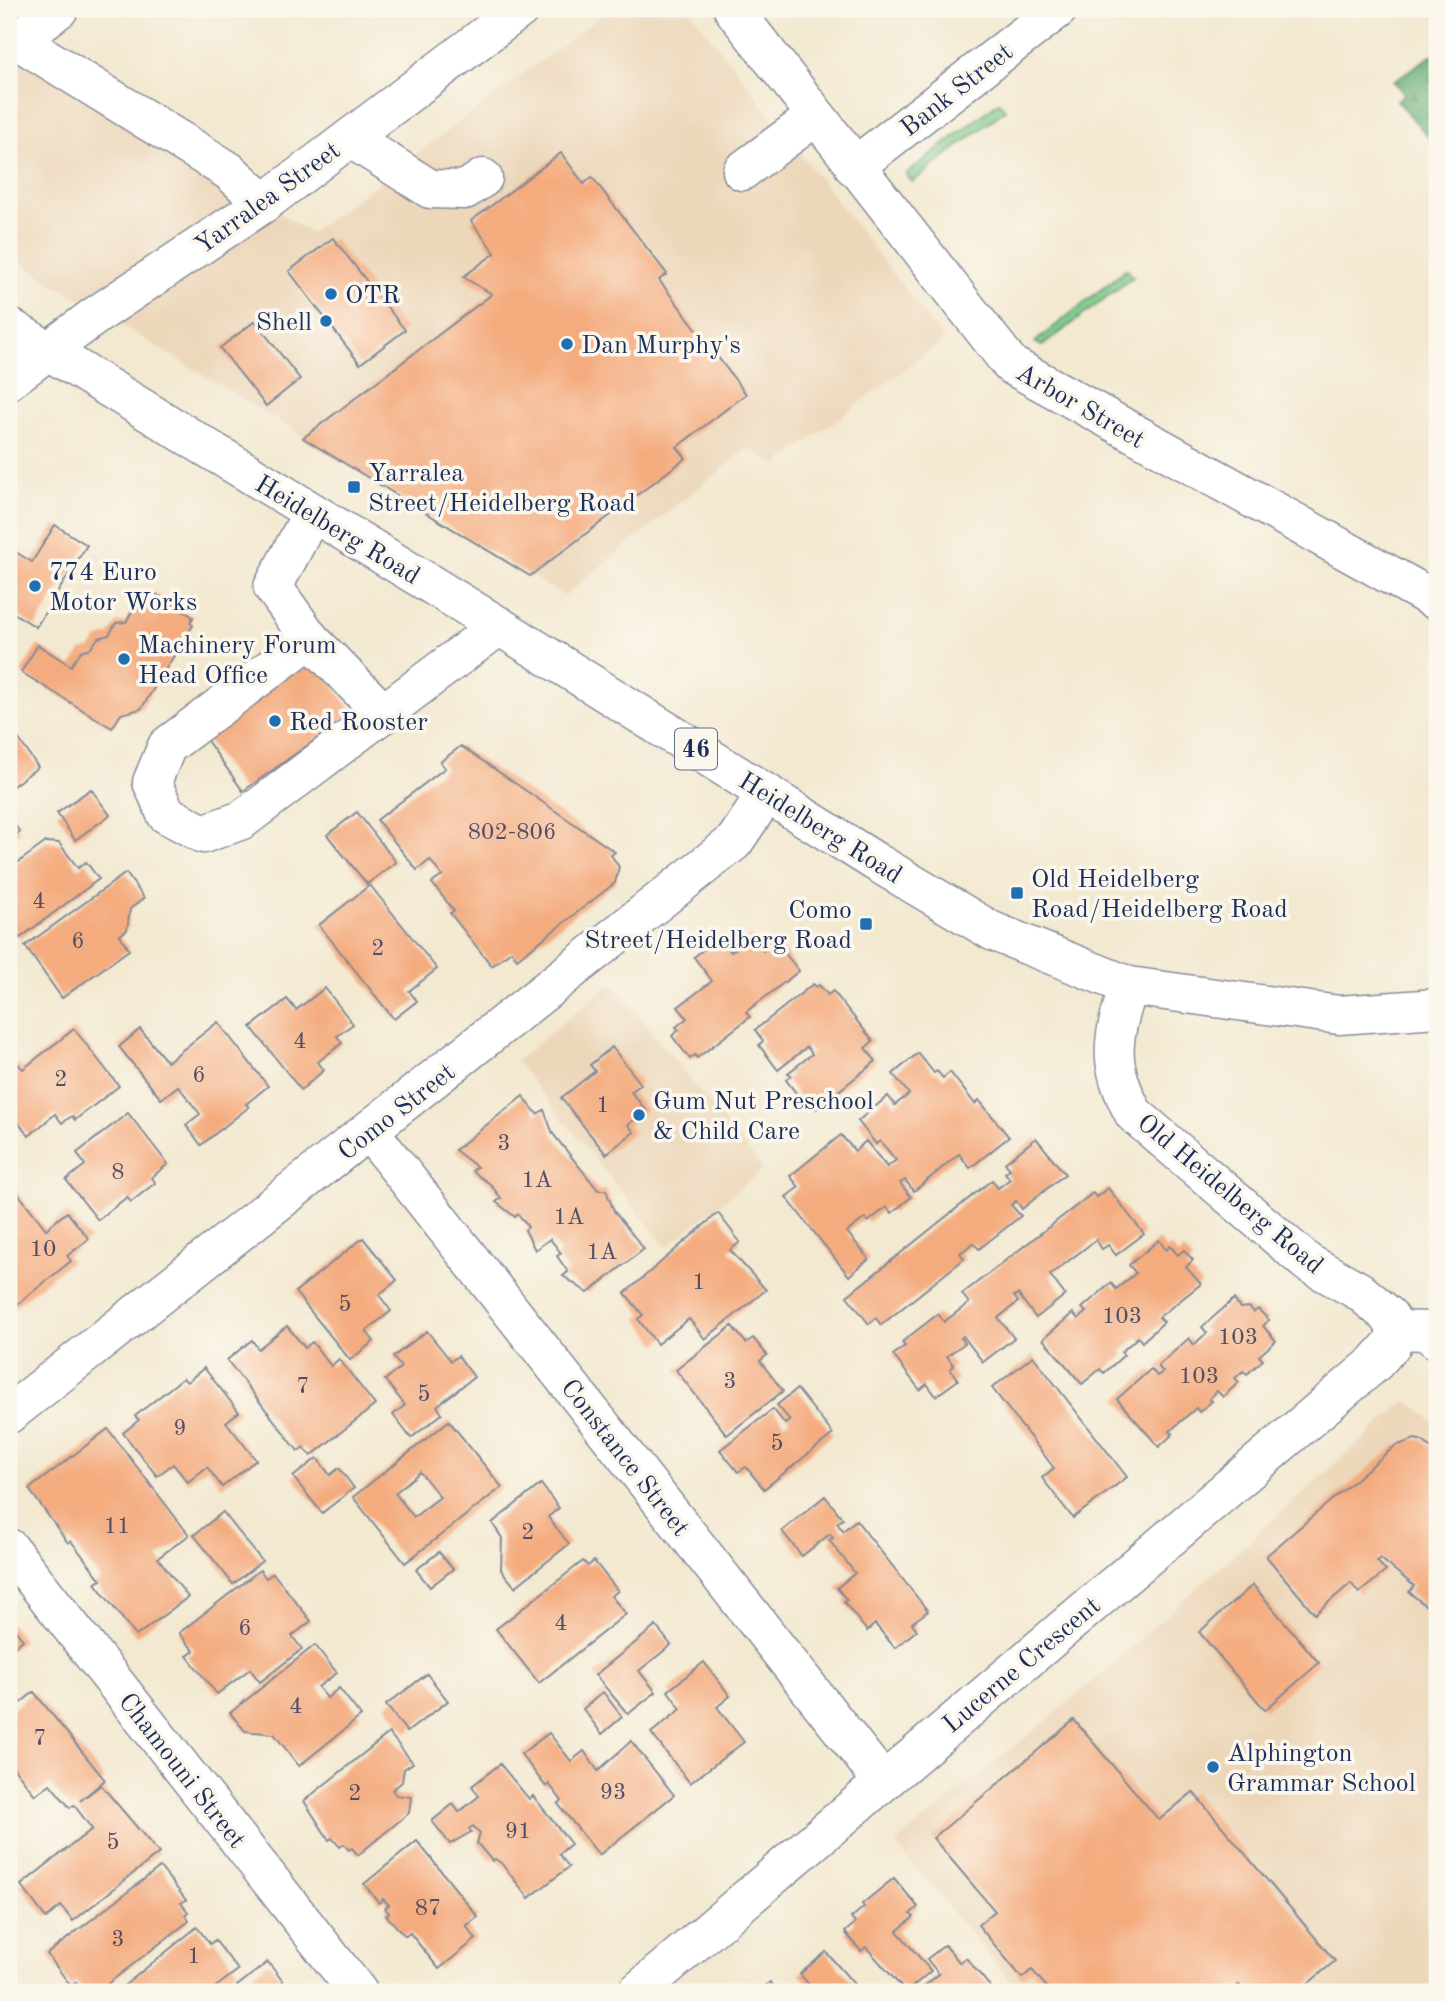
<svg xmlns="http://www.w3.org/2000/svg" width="1446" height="2001" viewBox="0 0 1446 2001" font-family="'Old Standard TT',serif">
<defs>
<pattern id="forest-firs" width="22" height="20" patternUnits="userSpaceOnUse" patternTransform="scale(1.75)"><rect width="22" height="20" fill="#69b076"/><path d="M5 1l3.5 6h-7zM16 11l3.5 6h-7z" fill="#569064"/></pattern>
</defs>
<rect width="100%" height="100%" fill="#fbf7ec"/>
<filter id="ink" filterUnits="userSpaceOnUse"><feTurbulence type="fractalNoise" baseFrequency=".0143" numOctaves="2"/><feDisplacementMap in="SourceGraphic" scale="14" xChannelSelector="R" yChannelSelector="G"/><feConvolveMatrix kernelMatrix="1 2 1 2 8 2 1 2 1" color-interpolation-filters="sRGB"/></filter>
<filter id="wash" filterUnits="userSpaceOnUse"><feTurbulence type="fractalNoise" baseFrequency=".00686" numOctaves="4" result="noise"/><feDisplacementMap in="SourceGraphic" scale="28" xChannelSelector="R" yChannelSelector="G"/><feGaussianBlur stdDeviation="1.57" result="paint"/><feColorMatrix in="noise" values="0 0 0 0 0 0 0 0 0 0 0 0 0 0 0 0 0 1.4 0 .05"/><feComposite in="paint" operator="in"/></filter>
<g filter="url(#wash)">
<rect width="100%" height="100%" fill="#f3e9d1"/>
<g fill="#ecd7ba">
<polygon points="610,9 689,9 944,340 776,465 748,448 564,596 9,256 9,45 311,233"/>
<polygon points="612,983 763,1169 666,1247 516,1061"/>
<polygon points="1407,1400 1437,1424 1437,1992 1020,1992 895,1844 1082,1691"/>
</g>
<polygon fill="url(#forest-firs)" stroke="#42706a" stroke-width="2" points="1437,52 1437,147 1397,100 1405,94 1393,81"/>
<g fill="#82cd8a" stroke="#4e7e74" stroke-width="2">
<polygon points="999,102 1005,110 912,182 906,174"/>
<polygon points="1127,269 1133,277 1042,346 1035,342"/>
</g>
<g id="blocks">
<g fill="#f4ac7f" fill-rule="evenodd">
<polygon points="561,153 584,184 592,177 667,274 659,280 746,394 677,447 686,458 530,576 303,438 492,294 463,277 495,253 471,221"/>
<polygon points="333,238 405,330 360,364 289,271"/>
<polygon points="255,321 300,379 266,406 220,348"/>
<polygon points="55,525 87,545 36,627 9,610 9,548 32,562"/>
<polygon points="156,594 193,617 190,623 193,625 141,709 121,714 112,728 21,672 38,645 71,666 81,651 91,648 98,638 109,635 116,623 126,622 133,610 144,608"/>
<polygon points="309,651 353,713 243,791 198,728"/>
<polygon points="18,738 38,767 9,789 9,744"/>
<polygon points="461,746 615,852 611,855 619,867 615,883 517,959 511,951 492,966 450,913 454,911 432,883 442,876 430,860 417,870 377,820 445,768 440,762"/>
<polygon points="91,789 110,815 75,840 57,813"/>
<polygon points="357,812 396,862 367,884 327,835"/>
<polygon points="9,818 20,832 9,840"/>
<polygon points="46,842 59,843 78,868 86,862 99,879 20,938 9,922 9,869"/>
<polygon points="126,873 144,898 130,909 127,930 120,935 129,950 62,998 25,946"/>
<polygon points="370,885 437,969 409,991 417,1001 394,1019 319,925"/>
<polygon points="751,936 763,951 776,942 799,971 746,1012 750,1017 697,1058 695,1055 690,1059 672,1036 679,1030 676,1027 687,1018 678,1007 712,981 694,957 719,937 731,952"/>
<polygon points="813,984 816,987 819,985 828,995 833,991 873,1041 865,1048 876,1061 816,1109 808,1099 804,1103 786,1080 791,1075 788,1073 812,1054 810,1051 807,1047 778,1070 759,1045 763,1041 755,1030"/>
<polygon points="325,988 353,1024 337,1036 342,1043 318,1062 324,1070 301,1090 251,1027 287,999 296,1010"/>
<polygon points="218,1022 268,1086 246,1104 249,1107 201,1145 186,1125 200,1114 178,1086 161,1099 119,1047 140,1029 167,1062"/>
<polygon points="74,1029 119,1086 75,1120 72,1116 62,1123 55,1114 29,1136 9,1111 9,1071 18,1064 23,1069"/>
<polygon points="612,1047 641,1084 631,1092 646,1110 628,1125 634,1132 606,1154 561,1098 595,1071 590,1065"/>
<polygon points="918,1053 934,1073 937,1071 943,1078 950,1072 975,1104 979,1100 1009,1137 970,1168 959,1154 914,1191 905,1180 900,1183 911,1197 892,1213 886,1207 868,1222 865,1218 847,1232 869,1259 849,1276 786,1197 799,1187 790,1176 841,1135 855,1151 866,1141 887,1167 896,1160 880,1141 876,1144 858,1121 888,1096 895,1105 909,1094 893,1074"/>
<polygon points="523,1096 537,1114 544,1110 553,1134 598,1190 606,1190 614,1211 644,1249 588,1293 563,1276 568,1272 557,1256 561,1253 550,1239 535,1250 525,1230 528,1227 518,1214 515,1217 496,1202 501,1198 490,1184 472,1171 477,1167 455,1150"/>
<polygon points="128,1113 168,1164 152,1177 155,1183 131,1202 127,1197 98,1220 66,1180 85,1165 77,1153"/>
<polygon points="1036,1138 1065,1174 1022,1209 1016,1201 1011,1205 1021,1216 979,1249 973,1243 968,1247 960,1253 964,1259 881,1325 876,1318 869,1324 847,1296 992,1180 998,1188 1010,1179 1005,1173 1010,1169 1005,1163"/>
<polygon points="9,1182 46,1229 67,1212 89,1239 67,1256 71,1261 14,1307 9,1301"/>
<polygon points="1108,1188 1144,1234 1116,1255 1108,1245 1102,1249 1096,1240 1050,1275 1065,1295 1036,1318 1018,1294 1014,1296 1018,1302 998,1318 1014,1338 983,1362 963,1336 961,1338 965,1343 947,1356 954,1366 950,1369 958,1380 936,1396 927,1384 920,1390 893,1355 905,1346 902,1342 938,1314 944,1322 949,1318 969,1303 962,1294 1093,1193 1096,1197"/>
<polygon points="718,1213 740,1242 730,1250 766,1290 705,1339 689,1319 657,1344 638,1319 643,1315 625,1293"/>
<polygon points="363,1238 397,1280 379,1295 391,1311 366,1331 374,1341 350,1360 295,1292"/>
<polygon points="1159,1240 1166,1250 1170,1246 1178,1255 1184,1250 1193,1260 1186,1267 1201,1284 1159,1317 1164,1322 1142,1342 1138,1337 1121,1352 1124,1355 1104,1373 1100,1369 1082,1384 1043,1339 1073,1313 1078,1319 1086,1312 1082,1308 1111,1283 1116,1289 1136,1273 1129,1265"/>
<polygon points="1234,1299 1240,1308 1249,1307 1254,1312 1258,1309 1269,1320 1263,1326 1276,1341 1259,1356 1263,1360 1247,1374 1243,1371 1235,1378 1239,1382 1223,1397 1217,1391 1209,1399 1212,1401 1199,1412 1196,1408 1170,1431 1173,1434 1159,1447 1117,1399 1151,1369 1157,1376 1163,1372 1158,1366 1189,1338 1194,1345 1200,1339 1207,1333 1202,1327"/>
<polygon points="287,1326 305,1348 312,1342 331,1366 339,1359 375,1405 311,1456 304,1447 298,1451 227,1360 252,1340 258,1349"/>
<polygon points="732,1326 746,1343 753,1338 767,1355 760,1361 783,1391 727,1435 676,1370"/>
<polygon points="427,1331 451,1361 458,1356 474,1377 437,1406 442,1414 411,1438 393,1415 405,1405 385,1380 401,1367 393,1357"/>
<polygon points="1033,1356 1127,1477 1073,1518 1042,1478 1054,1468 992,1388"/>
<polygon points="204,1368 239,1412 226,1422 256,1460 222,1487 207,1467 188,1482 173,1464 157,1476 123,1433 139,1420 135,1416 183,1378 187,1382"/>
<polygon points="797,1389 833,1434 764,1489 746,1467 738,1472 720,1450 773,1409 785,1424 790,1420 777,1405"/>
<path d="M449,1421L502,1487L405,1563L353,1497ZM420,1472L440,1497L414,1517L395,1493Z"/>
<polygon points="108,1429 189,1535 158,1558 188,1597 136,1636 95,1583 101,1580 71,1541 68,1543 29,1489"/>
<polygon points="1415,1439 1423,1441 1437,1453 1437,1615 1409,1592 1414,1586 1380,1558 1377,1561 1386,1571 1359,1593 1351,1583 1315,1614 1266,1556 1395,1446"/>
<polygon points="317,1458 330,1475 339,1468 354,1488 322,1513 293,1477"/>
<polygon points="541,1484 559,1508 548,1517 569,1544 515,1587 501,1570 502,1538 492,1523"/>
<polygon points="825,1496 843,1519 837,1523 843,1531 856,1520 928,1611 912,1623 917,1630 895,1648 875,1624 867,1631 844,1602 847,1600 837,1588 855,1573 829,1540 833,1538 830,1534 802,1556 782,1531"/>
<polygon points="223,1512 262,1561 233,1584 194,1535"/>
<polygon points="439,1552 453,1569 430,1587 416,1570"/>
<polygon points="583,1561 588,1566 594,1561 618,1591 611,1596 626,1614 539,1683 496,1629"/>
<polygon points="260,1570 266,1578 273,1573 311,1621 292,1636 302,1649 260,1682 250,1669 217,1694 187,1656 194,1651 179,1633"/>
<polygon points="1253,1585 1319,1663 1265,1710 1199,1632"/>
<polygon points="9,1622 23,1640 9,1651"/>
<polygon points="656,1626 671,1645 639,1671 656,1692 628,1714 595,1675"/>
<polygon points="315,1645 337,1673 318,1687 327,1698 339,1688 361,1716 299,1766 274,1734 245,1731 230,1713"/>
<polygon points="704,1662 730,1696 717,1707 744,1742 690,1783 651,1733 681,1709 668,1691"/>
<polygon points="427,1674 448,1701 407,1732 386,1705"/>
<polygon points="34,1692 105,1780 80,1801 101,1785 159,1853 73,1921 61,1906 46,1918 21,1885 92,1829 74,1805 70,1808 50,1784 35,1795 9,1762 9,1712"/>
<polygon points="603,1692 622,1717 602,1734 583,1709"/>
<polygon points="1074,1720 1159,1820 1193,1792 1335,1961 1298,1992 1245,1992 1239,1985 1231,1992 1051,1992 1032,1970 1022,1978 978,1925 995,1911 933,1838"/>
<polygon points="389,1733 413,1763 404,1769 402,1782 392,1790 396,1795 411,1797 409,1813 358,1855 352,1848 349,1850 344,1844 340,1847 332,1838 329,1840 304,1801"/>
<polygon points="549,1733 571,1761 584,1751 598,1771 631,1741 674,1795 599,1855 558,1804 562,1801 549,1784 546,1787 521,1754"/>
<polygon points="500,1764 529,1799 533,1796 571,1844 559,1854 569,1867 529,1898 501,1863 495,1859 492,1861 477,1843 480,1834 473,1826 469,1829 471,1832 450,1844 432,1821 453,1804 459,1812 479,1796 472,1786"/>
<polygon points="417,1841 478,1917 466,1926 476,1939 439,1969 410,1933 406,1936 401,1932 386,1915 389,1913 385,1908 389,1905 383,1899 379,1903 364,1884"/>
<polygon points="160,1867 186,1900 181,1903 188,1912 185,1915 189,1921 97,1992 84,1992 76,1982 71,1986 47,1954"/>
<polygon points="894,1878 918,1907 910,1914 914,1917 897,1931 931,1971 906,1992 866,1947 861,1951 845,1932 855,1923 851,1918 864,1907 862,1904"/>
<polygon points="197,1927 210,1944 215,1940 238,1970 209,1992 123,1992 120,1989"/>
<polygon points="945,1945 960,1963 966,1958 994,1991 917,1992 939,1974 927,1959"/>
<polygon points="826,1952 861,1992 866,1987 871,1992 801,1992 809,1985 800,1974"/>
<polygon points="268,1962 291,1992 242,1992 237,1986"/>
<polygon points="770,1982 778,1992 757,1992"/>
</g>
</g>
</g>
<g filter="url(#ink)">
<use href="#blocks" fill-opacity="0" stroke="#878c98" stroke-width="2"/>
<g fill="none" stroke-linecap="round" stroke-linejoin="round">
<defs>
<g id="minor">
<polyline points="733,9 1011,365 1437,601"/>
<polyline points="9,35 229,171 264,203"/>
<polyline points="17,41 59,9"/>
<polyline points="350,138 430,189 465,190 483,178"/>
<polyline points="854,167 1058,9"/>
<polyline points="742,171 815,117"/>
<polyline points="9,380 95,316 264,203 520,9"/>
<polyline points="312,513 273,587 310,639 384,714"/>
<polyline points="310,639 167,746 152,782 166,814 203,834 242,820 499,626"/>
<path d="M1129,986C1112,1039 1106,1063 1134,1114L1308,1263L1359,1291L1389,1316L1397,1330"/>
<polyline points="369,1131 883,1782"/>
<polyline points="1397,1330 1426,1331 1437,1340"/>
<polyline points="9,1414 734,842 767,793"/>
<polyline points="9,1548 358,1992"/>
<polyline points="637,1992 1375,1363 1392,1344 1397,1330"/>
</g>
<polyline id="major" points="9,327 499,626 876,862 992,931 1129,986 1339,1015 1437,1008"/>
</defs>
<use href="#minor" stroke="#878c98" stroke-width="41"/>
<use href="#major" stroke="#878c98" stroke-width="41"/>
<use href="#minor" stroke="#fff" stroke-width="38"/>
<use href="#major" stroke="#fff" stroke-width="38"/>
</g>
</g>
<g fill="#1f6fb2" stroke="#fbf7ec" stroke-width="2.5">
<circle cx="331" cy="294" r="7"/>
<circle cx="326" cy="321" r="7"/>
<circle cx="567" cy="344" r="7"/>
<rect x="347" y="480" width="14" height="14" rx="3.5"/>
<circle cx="35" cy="586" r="7"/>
<circle cx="124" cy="659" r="7"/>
<circle cx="275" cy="721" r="7"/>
<rect x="1010" y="886" width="14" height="14" rx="3.5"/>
<rect x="859" y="917" width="14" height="14" rx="3.5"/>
<circle cx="639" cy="1115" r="7"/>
<circle cx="1213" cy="1767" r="7"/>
</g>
<g text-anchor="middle" stroke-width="7" stroke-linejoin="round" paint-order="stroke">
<g font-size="23" fill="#514e66">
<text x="512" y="839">802-806</text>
<text x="39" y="908">4</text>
<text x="78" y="948">6</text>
<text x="378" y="955">2</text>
<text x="300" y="1048">4</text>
<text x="199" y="1082">6</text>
<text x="61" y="1086">2</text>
<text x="603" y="1112">1</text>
<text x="504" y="1150">3</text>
<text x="118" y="1179">8</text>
<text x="537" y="1187">1A</text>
<text x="569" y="1224">1A</text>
<text x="43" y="1256">10</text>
<text x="602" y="1259">1A</text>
<text x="699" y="1289">1</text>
<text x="345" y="1311">5</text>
<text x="1122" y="1323">103</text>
<text x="1238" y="1344">103</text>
<text x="1199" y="1383">103</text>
<text x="730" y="1388">3</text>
<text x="303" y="1393">7</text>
<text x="424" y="1401">5</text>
<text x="180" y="1435">9</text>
<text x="777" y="1450">5</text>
<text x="117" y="1533">11</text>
<text x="528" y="1539">2</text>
<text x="561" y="1630">4</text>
<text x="245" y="1635">6</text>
<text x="296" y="1713">4</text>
<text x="40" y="1745">7</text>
<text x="613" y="1799">93</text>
<text x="355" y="1800">2</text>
<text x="518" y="1838">91</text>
<text x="113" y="1849">5</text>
<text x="428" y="1915">87</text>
<text x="118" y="1946">3</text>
<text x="194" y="1963">1</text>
</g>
<rect fill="#fbf7ec" stroke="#5e6b89" stroke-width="2" x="675" y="728.5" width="42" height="41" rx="5"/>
<g font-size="24" font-weight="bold" fill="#1b2f5e">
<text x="696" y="757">46</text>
</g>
<g font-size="26" fill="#1b2f5e" stroke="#fbf7ec">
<text transform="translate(956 89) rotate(-38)" y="9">Bank Street</text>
<text transform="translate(267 197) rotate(-36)" y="9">Yarralea Street</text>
<text transform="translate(1081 405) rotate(30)" y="9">Arbor Street</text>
<text transform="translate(338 529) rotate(31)" y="9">Heidelberg Road</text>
<text transform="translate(821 827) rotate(32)" y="9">Heidelberg Road</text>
<text transform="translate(396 1111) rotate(-38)" y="9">Como Street</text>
<text transform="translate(1231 1193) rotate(40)" y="9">Old Heidelberg Road</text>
<text transform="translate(626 1457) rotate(52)" y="9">Constance Street</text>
<text transform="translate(1021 1664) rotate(-40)" y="9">Lucerne Crescent</text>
<text transform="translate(183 1770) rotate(52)" y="9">Chamouni Street</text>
</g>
<g font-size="26" fill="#1b2f5e" stroke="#fbf7ec" text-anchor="start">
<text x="345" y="303">OTR</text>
<text x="312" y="330" text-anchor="end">Shell</text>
<text x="581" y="353">Dan Murphy's</text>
<text x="368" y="481">Yarralea<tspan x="368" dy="30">Street/Heidelberg Road</tspan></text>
<text x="49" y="580">774 Euro<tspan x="49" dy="30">Motor Works</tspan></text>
<text x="138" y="653">Machinery Forum<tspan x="138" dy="30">Head Office</tspan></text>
<text x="289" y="730">Red Rooster</text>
<text x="1031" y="887">Old Heidelberg<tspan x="1031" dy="30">Road/Heidelberg Road</tspan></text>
<text x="852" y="918" text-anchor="end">Como<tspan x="852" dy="30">Street/Heidelberg Road</tspan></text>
<text x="653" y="1109">Gum Nut Preschool<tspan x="653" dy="30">&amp; Child Care</tspan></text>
<text x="1227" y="1761">Alphington<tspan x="1227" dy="30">Grammar School</tspan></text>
</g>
</g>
<rect width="1446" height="2001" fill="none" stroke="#fbf7ec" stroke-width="35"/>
</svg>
